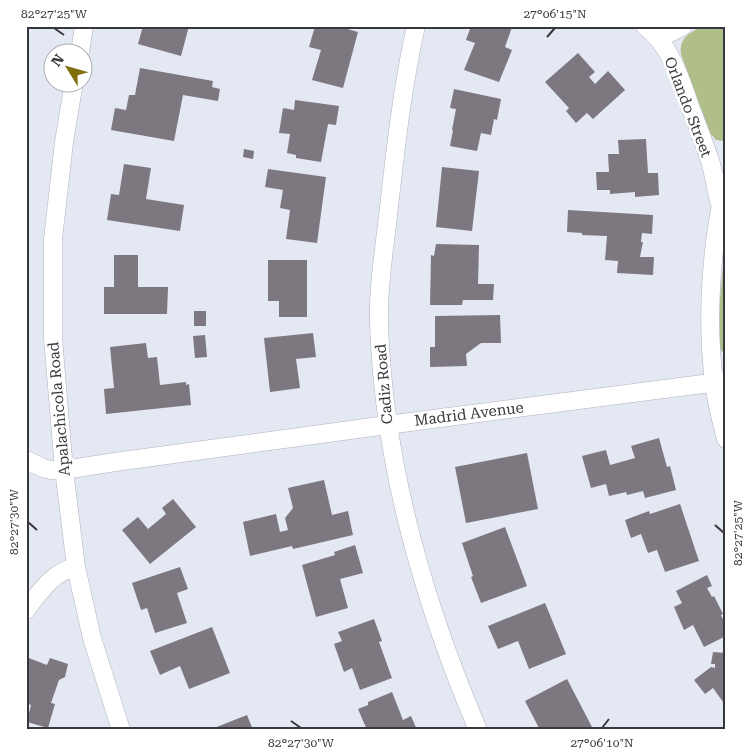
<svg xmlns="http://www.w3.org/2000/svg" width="752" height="756" viewBox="0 0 752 756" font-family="'Roboto Serif',serif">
<rect width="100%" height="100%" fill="#e4e8f3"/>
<g fill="#b0be8a">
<path d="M703,26H726V139L723,141L716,140L710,133L681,54C679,37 690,33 703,26Z"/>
<polygon points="726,236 726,356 721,350 719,343 719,309"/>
</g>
<g fill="#7d7780">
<polygon points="143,26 189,26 181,56 138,44"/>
<polygon points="315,26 337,26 358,32 343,88 312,80 321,50 309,47"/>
<polygon points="471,26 512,27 505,47 512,50 499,82 464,70 475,43 466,40"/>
<polygon points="578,53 595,72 589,77 595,84 608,71 625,90 593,119 587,113 576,123 566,111 569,108 545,82"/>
<polygon points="140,68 213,81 212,87 220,89 218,101 183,95 174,141 111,130 115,108 126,110 129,95 135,95"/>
<polygon points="454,89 501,99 497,120 494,119 491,135 481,133 477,151 450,146 453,130 452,130 456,109 450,108"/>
<polygon points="295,100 339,106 336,125 328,124 321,162 296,158 296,155 287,153 290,134 279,133 283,108 294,110"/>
<polygon points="646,139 648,173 658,173 659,195 635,197 635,192 610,194 610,190 597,190 596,172 609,172 608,154 619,154 618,140"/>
<polygon points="244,149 254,151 253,159 243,157"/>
<polygon points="124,164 151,168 146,199 184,205 180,231 107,220 111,194 119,195"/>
<polygon points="442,167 479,171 472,231 436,227"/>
<polygon points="268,169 326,177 317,243 286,239 290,210 280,208 283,190 265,187"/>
<polygon points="568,210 653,215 652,234 642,233 641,242 643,242 640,257 654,257 653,275 617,273 618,261 605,260 607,236 582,235 582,233 567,232"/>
<polygon points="436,244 479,245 478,284 494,284 493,300 463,300 462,305 430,305 431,255 434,256"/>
<polygon points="114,255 138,255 138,287 168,287 167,314 104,314 104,287 114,287"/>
<polygon points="268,260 307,260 307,317 279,317 279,301 268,301"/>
<rect x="194" y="311" width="12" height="15"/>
<polygon points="500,315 501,343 481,343 466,354 467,366 430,367 430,347 435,347 435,316"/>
<polygon points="313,333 316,357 296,359 300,388 270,392 264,338"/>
<polygon points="205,335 207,357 195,358 193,336"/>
<polygon points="146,343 148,358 157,357 160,385 186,382 186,385 189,384 191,405 106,414 104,389 114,388 110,347"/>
<polygon points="659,438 667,467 670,466 676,490 645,498 643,491 627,495 626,492 609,496 606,484 591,488 582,456 606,450 610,465 635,458 631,446"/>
<polygon points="527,453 538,509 466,523 455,467"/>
<polygon points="324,480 332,515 348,511 353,535 293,549 292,546 250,556 243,522 276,514 280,532 288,530 285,518 293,508 288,488"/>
<polygon points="173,499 196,527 150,564 122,530 138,517 148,529 166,514 162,508"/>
<polygon points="680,504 699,561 665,572 657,550 648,553 641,534 631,538 625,520 649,511 650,514"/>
<polygon points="505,527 527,586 481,603 471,577 473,576 462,543"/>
<polygon points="355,545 363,573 340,579 348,608 316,617 302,565 335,555 334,552"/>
<polygon points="180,567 188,589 177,593 187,623 155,633 147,608 141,610 132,583"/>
<polygon points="707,575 712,586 707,588 712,597 714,596 723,614 721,615 726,626 726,636 704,647 693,625 684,630 674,607 682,603 676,591"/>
<polygon points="545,603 566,654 529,669 518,641 498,649 488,626"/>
<polygon points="374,619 382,641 379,642 392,678 360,690 352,668 344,672 334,644 342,641 338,632"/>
<polygon points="212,627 230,673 189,689 180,666 160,675 150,651"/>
<polygon points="713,652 726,653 726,706 713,688 705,694 694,680 711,667 715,668 715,664 711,664"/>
<polygon points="26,657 47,665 50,658 68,664 65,677 59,680 51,703 55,704 48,728 27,722 31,705 26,703"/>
<polygon points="567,679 592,727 587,730 535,730 539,728 525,701"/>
<polygon points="392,692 403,720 411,716 417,730 367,730 358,709 368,705 368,702"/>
<polygon points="247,715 253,730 209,730"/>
</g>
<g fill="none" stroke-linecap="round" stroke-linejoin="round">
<defs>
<g id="street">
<path d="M416,26C402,88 395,153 388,216C384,251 378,287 379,322C383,463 423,601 478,730"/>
<path d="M645,26C671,46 681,80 691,109C698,127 705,145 711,164C714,176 716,189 719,201"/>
<polyline points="658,39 683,26"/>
<polyline points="80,52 84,26"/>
<polyline points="74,82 64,142 53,239 53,338 64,470 76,567 92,638 121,730"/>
<path d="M726,181C711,244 706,318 714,382C716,401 721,420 726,439"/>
<polyline points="26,460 43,468 51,470 64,470 115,462 387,425 726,381"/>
<path d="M26,610C40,592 52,572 76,567"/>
</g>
</defs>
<use href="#street" stroke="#afb3be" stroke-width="19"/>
<use href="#street" stroke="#fff" stroke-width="18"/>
</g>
<path fill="none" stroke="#37383d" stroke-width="2" d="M54,28L64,35M547,37L555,28M28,522L37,530M715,525L724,533M291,721L301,728M602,728L609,719"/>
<g text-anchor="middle" stroke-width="5" stroke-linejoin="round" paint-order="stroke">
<g font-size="15" fill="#37383d" stroke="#fff">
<text transform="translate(688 107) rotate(69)" y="5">Orlando Street</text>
<text transform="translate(384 384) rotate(-95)" y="5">Cadiz Road</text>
<text transform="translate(59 409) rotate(-95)" y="5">Apalachicola Road</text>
<text transform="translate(469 414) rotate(-7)" y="5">Madrid Avenue</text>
</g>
</g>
<rect width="752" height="756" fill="none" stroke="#ffffff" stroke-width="55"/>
<g transform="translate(68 68) rotate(307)"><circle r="24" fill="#ffffff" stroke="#afafb1"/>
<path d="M0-4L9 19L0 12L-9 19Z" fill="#7f6f0e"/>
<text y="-8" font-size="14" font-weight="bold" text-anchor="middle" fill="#37383d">N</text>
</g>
<rect x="28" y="28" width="696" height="700" fill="none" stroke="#37383d" stroke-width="2"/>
<g font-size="12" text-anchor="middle" fill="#37383d">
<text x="54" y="18">82°27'25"W</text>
<text x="555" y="18">27°06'15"N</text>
<text transform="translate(14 522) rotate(-90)" y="4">82°27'30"W</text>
<text transform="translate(738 533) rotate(-90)" y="4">82°27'25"W</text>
<text x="301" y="747">82°27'30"W</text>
<text x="602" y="747">27°06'10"N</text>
</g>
</svg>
